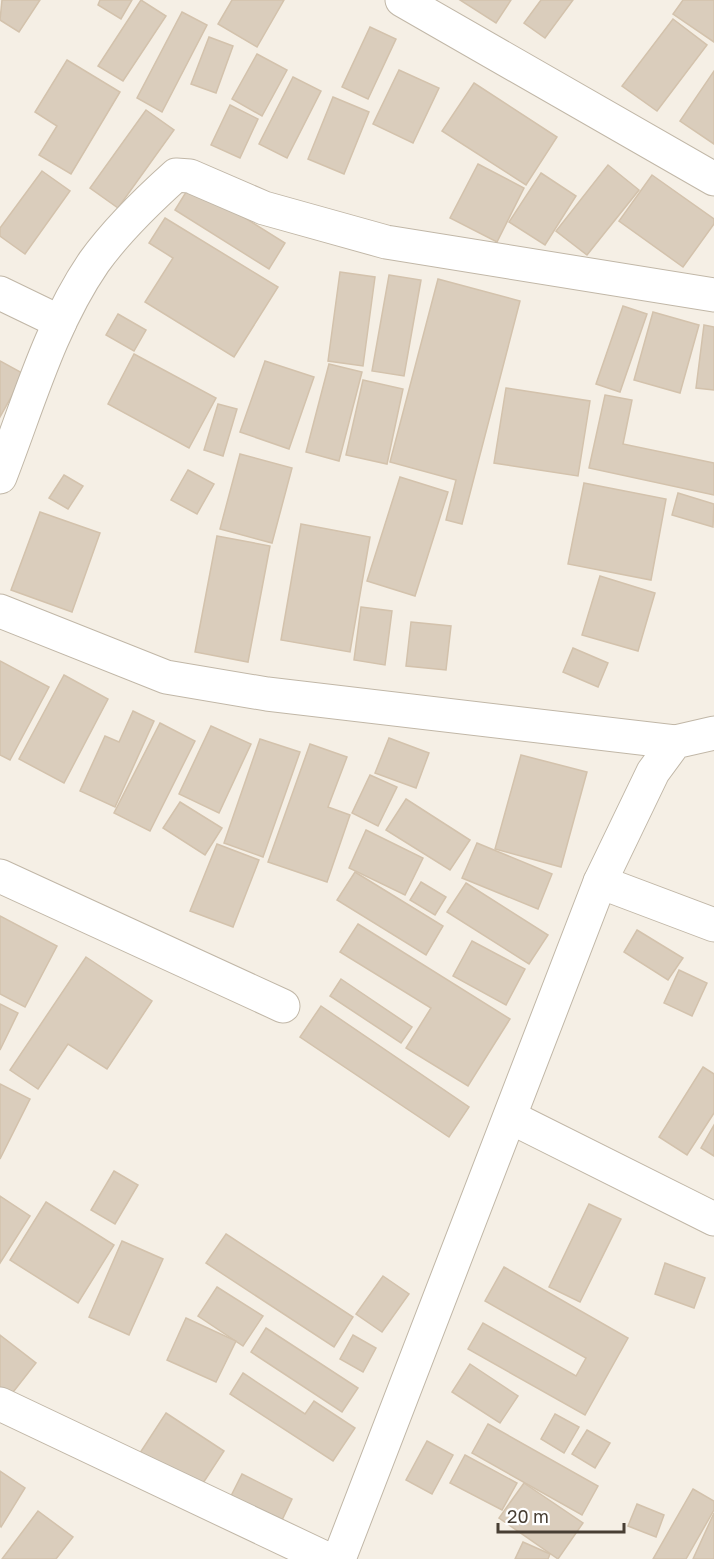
<svg xmlns="http://www.w3.org/2000/svg" width="714" height="1559" viewBox="0 0 714 1559" font-family="'Golos Text',sans-serif">
<rect width="100%" height="100%" fill="#f5efe5"/>
<g fill="#dacdbc" stroke="#d3c2ac" stroke-width="1.5">
<polygon points="2,0 40,0 19,32 0,20"/>
<polygon points="100,0 132,0 121,19 98,5"/>
<polygon points="141,0 166,16 123,81 98,66"/>
<polygon points="232,0 284,0 257,47 218,24"/>
<polygon points="460,0 511,0 496,23"/>
<polygon points="541,0 573,0 545,38 524,23"/>
<polygon points="683,0 714,0 714,42 673,14"/>
<polygon points="182,12 207,25 162,112 137,98"/>
<polygon points="673,19 707,45 657,111 622,86"/>
<polygon points="370,27 396,39 368,99 342,87"/>
<polygon points="209,37 233,46 216,93 191,84"/>
<polygon points="257,54 287,70 262,116 232,99"/>
<polygon points="67,60 120,92 71,174 39,155 57,126 35,112"/>
<polygon points="399,70 439,88 413,143 373,124"/>
<polygon points="714,71 714,144 680,121"/>
<polygon points="293,77 321,91 287,158 259,144"/>
<polygon points="474,83 557,137 526,185 442,131"/>
<polygon points="333,97 369,112 344,174 308,159"/>
<polygon points="230,105 258,119 240,158 211,145"/>
<polygon points="146,110 174,130 118,208 90,188"/>
<polygon points="478,164 524,188 497,242 450,218"/>
<polygon points="608,165 639,190 587,255 556,231"/>
<polygon points="42,171 70,191 25,254 0,236 0,228"/>
<polygon points="541,173 576,196 545,245 509,222"/>
<polygon points="652,175 714,219 714,224 683,267 619,221"/>
<polygon points="191,184 285,243 269,269 175,210"/>
<polygon points="165,218 278,287 234,357 145,302 173,258 149,243"/>
<polygon points="340,272 375,277 363,366 328,361"/>
<polygon points="389,275 421,280 404,376 372,371"/>
<polygon points="438,279 520,301 462,524 446,520 456,480 390,462"/>
<polygon points="623,306 647,314 620,392 596,384"/>
<polygon points="653,312 699,325 680,393 634,380"/>
<polygon points="118,314 146,330 134,351 106,335"/>
<polygon points="704,325 714,327 714,390 696,388"/>
<polygon points="134,354 216,398 189,448 108,404"/>
<polygon points="0,361 24,374 0,417"/>
<polygon points="265,361 314,377 289,449 240,432"/>
<polygon points="329,364 362,372 339,461 306,452"/>
<polygon points="363,380 403,389 387,464 346,455"/>
<polygon points="506,388 590,401 578,476 494,463"/>
<polygon points="605,395 632,400 623,444 714,463 714,495 589,468"/>
<polygon points="218,404 237,409 223,456 204,450"/>
<polygon points="240,454 292,468 272,543 220,529"/>
<polygon points="188,470 214,484 197,514 171,500"/>
<polygon points="64,475 83,486 68,509 49,498"/>
<polygon points="400,477 448,492 415,596 367,581"/>
<polygon points="584,483 666,499 651,580 568,564"/>
<polygon points="678,493 714,504 713,527 672,515"/>
<polygon points="40,512 100,533 72,612 11,590"/>
<polygon points="301,524 370,537 350,652 281,640"/>
<polygon points="217,536 270,546 248,662 195,652"/>
<polygon points="600,576 655,593 638,651 582,635"/>
<polygon points="361,607 392,611 385,665 354,660"/>
<polygon points="411,622 451,626 446,670 406,666"/>
<polygon points="573,648 608,663 598,687 563,672"/>
<polygon points="0,661 49,687 10,760 0,755"/>
<polygon points="64,675 108,699 64,783 19,759"/>
<polygon points="133,711 154,721 115,807 80,791 105,736 119,742"/>
<polygon points="160,723 195,741 150,831 114,813"/>
<polygon points="211,726 251,744 219,813 179,794"/>
<polygon points="389,738 429,753 416,788 375,773"/>
<polygon points="260,739 300,752 263,857 224,843"/>
<polygon points="310,744 347,757 328,807 350,815 327,882 268,862"/>
<polygon points="521,755 587,772 561,867 495,849"/>
<polygon points="370,775 397,787 378,826 352,813"/>
<polygon points="406,799 470,840 450,870 386,830"/>
<polygon points="180,802 222,828 205,855 163,828"/>
<polygon points="366,830 423,858 405,895 349,868"/>
<polygon points="477,843 552,874 538,909 462,878"/>
<polygon points="217,844 259,860 233,927 190,911"/>
<polygon points="355,872 443,926 426,955 337,900"/>
<polygon points="421,882 446,897 435,915 410,900"/>
<polygon points="466,883 548,935 529,964 447,912"/>
<polygon points="0,916 57,946 25,1007 0,994"/>
<polygon points="358,924 510,1019 468,1086 406,1048 431,1008 340,952"/>
<polygon points="637,930 683,958 668,980 624,952"/>
<polygon points="472,941 525,969 506,1005 453,976"/>
<polygon points="86,957 152,1001 107,1069 68,1044 38,1089 10,1070"/>
<polygon points="679,970 707,983 692,1016 664,1003"/>
<polygon points="341,979 412,1027 401,1043 330,996"/>
<polygon points="0,1004 18,1013 0,1050"/>
<polygon points="321,1006 469,1107 449,1137 300,1037"/>
<polygon points="703,1067 714,1074 714,1113 687,1155 659,1137"/>
<polygon points="0,1084 30,1099 0,1159"/>
<polygon points="714,1125 714,1156 701,1148"/>
<polygon points="114,1171 138,1185 115,1224 91,1210"/>
<polygon points="0,1196 30,1216 0,1263"/>
<polygon points="46,1202 114,1245 78,1303 10,1260"/>
<polygon points="589,1204 621,1219 580,1302 549,1287"/>
<polygon points="226,1234 353,1317 334,1347 206,1263"/>
<polygon points="122,1241 163,1259 129,1335 89,1317"/>
<polygon points="665,1263 705,1278 694,1308 655,1294"/>
<polygon points="504,1267 628,1338 585,1415 468,1349 483,1323 576,1376 586,1358 485,1301"/>
<polygon points="383,1276 409,1294 382,1332 356,1314"/>
<polygon points="217,1287 263,1316 243,1346 198,1316"/>
<polygon points="186,1318 236,1341 216,1382 167,1360"/>
<polygon points="266,1328 358,1388 342,1412 251,1352"/>
<polygon points="0,1335 36,1363 3,1405 0,1403"/>
<polygon points="353,1335 376,1348 363,1372 340,1359"/>
<polygon points="470,1364 518,1396 500,1423 452,1392"/>
<polygon points="243,1373 305,1414 314,1401 355,1428 333,1461 230,1394"/>
<polygon points="166,1413 224,1451 194,1497 136,1459"/>
<polygon points="555,1414 579,1427 564,1453 541,1439"/>
<polygon points="488,1424 598,1486 582,1515 472,1453"/>
<polygon points="587,1430 610,1443 595,1468 572,1454"/>
<polygon points="427,1441 453,1455 432,1494 406,1480"/>
<polygon points="465,1455 517,1483 502,1510 450,1483"/>
<polygon points="0,1471 25,1488 1,1527 0,1526"/>
<polygon points="242,1474 292,1499 274,1537 223,1512"/>
<polygon points="524,1483 583,1523 558,1559 499,1518"/>
<polygon points="693,1489 714,1501 714,1510 686,1559 653,1559"/>
<polygon points="637,1504 664,1515 656,1537 628,1526"/>
<polygon points="38,1511 73,1537 56,1559 2,1559"/>
<polygon points="714,1513 714,1559 693,1559"/>
<polygon points="523,1542 550,1554 548,1559 515,1559"/>
</g>
<g fill="none" stroke-linecap="round" stroke-linejoin="round">
<defs>
<g id="minor">
<polyline points="402,0 714,179"/>
<polyline points="0,293 60,322"/>
<path d="M0,477C28,405 50,326 94,262C117,230 147,201 176,175L190,176L264,208L386,242L714,295"/>
<polyline points="0,611 166,677 267,694 675,742"/>
<polyline points="0,876 283,1006"/>
<polyline points="600,882 714,925"/>
<polyline points="510,1117 714,1219"/>
<polyline points="0,1404 327,1559"/>
</g>
<polyline id="tertiary" points="339,1559 600,882 653,772 675,742 714,733"/>
</defs>
<use href="#minor" stroke="#c1b7a7" stroke-width="35"/>
<use href="#tertiary" stroke="#c1b7a7" stroke-width="35"/>
<use href="#minor" stroke="#fff" stroke-width="33"/>
<use href="#tertiary" stroke="#fff" stroke-width="33"/>
</g>
<path d="M498 1523v9h126v-9" fill="none" stroke="#483f34" stroke-width="3"/>
<text x="507" y="1523" font-size="18" fill="#483f34" stroke="#ffffff" stroke-width="4.5" paint-order="stroke">20 m</text>
</svg>
